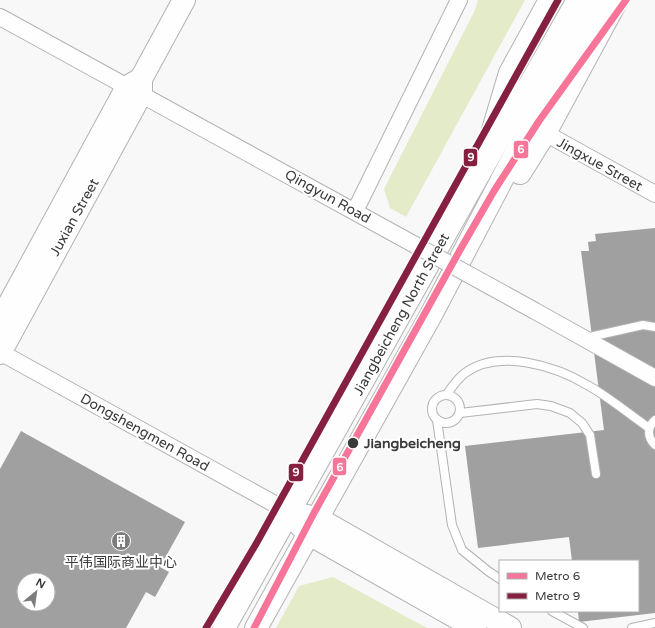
<svg xmlns="http://www.w3.org/2000/svg" width="655" height="628" viewBox="0 0 655 628" font-family="'Varela Round','Noto Sans SC',sans-serif">
<rect width="100%" height="100%" fill="#f7f8f7"/>
<g fill="#e4ebc9">
<polygon points="478,0 525,0 406,217 390,208 384,189 475,10"/>
<polygon points="333,577 427,628 276,628 299,586"/>
</g>
<g fill="#9fa09f" fill-rule="evenodd">
<polygon points="655,228 655,613 579,622 578,611 638,611 638,561 572,561 569,537 478,548 465,446 604,430 581,251 589,251 588,242 596,241 595,234"/>
<path d="M21,431L185,522L160,567L169,572L155,597L146,592L126,628H0V469ZM24,580H48V604H24Z"/>
</g>
<g fill="none" stroke-linecap="round" stroke-linejoin="round">
<defs>
<g id="lane">
<polyline points="585,338 643,325 655,327"/>
<path d="M447,394C452,387 457,379 465,373C499,348 556,366 589,386C610,398 629,414 649,428"/>
<circle cx="446" cy="409" r="14"/>
<polyline points="460,413 537,404 551,406 570,413 582,423 590,435 596,474"/>
<polyline points="437,420 452,525 462,550 488,571 500,579"/>
<path d="M655,420C647,427 647,437 655,445"/>
<polyline points="552,611 583,628"/>
<polyline points="632,628 655,623"/>
</g>
<g id="street">
<polyline points="0,17 386,229"/>
<polyline points="545,133 655,194"/>
<polyline points="355,211 459,0"/>
<polyline points="535,311 655,378"/>
<polyline points="0,352 289,512"/>
</g>
<g id="secondary">
<polyline points="141,79 184,0"/>
<polyline points="493,130 510,73 550,0"/>
<polyline points="520,173 545,133 617,0"/>
<polyline points="0,321 127,87 141,79 141,94 0,353"/>
<polyline points="302,515 317,518 510,628"/>
<polyline points="299,524 309,534 475,628"/>
<polyline points="224,628 480,172 578,0"/>
<polyline points="256,628 431,315 596,0"/>
</g>
</defs>
<use href="#lane" stroke="#b2b3b2" stroke-width="10"/>
<use href="#street" stroke="#b2b3b2" stroke-width="18"/>
<use href="#secondary" stroke="#b2b3b2" stroke-width="24"/>
<use href="#lane" stroke="#fefefe" stroke-width="8"/>
<use href="#street" stroke="#fefefe" stroke-width="16"/>
<use href="#secondary" stroke="#fefefe" stroke-width="22"/>
<defs>
<polyline id="street-bridge" points="386,229 535,311"/>
</defs>
<use href="#street-bridge" stroke="#b2b3b2" stroke-width="18" stroke-linecap="butt"/>
<use href="#street-bridge" stroke="#fefefe" stroke-width="16"/>
<defs>
<polyline id="metro-1" points="254,628 314,513 460,250 494,191 539,121 626,0"/>
<polyline id="metro-2" points="206,628 256,544 558,0"/>
</defs>
<use href="#metro-1" stroke="#fff" stroke-width="10"/>
<use href="#metro-2" stroke="#fff" stroke-width="10"/>
<use href="#metro-1" stroke="#f67599" stroke-width="7"/>
<use href="#metro-2" stroke="#862041" stroke-width="7"/>
</g>
<defs>
<symbol id="building-disc" viewBox="-11 -11 22 22"><circle r="9.5" fill="#7c7c7c" stroke="#fff"/><path d="M-4-6H4V6H1V3H-1V6H-4ZM-2.5-4.3h1.7v1.8h-1.7ZM.8-4.3h1.7v1.8H.8ZM-2.5-1h1.7V.8h-1.7ZM.8-1h1.7V.8H.8Z" fill="#fff"/></symbol>
</defs>
<g fill-rule="evenodd">
<use href="#building-disc" x="110" y="530" width="22" height="22"/>
</g>
<circle fill="#393a39" stroke="#fff" stroke-width="1.5" cx="353" cy="443" r="6"/>
<g text-anchor="middle" stroke-width="4" stroke-linejoin="round" paint-order="stroke">
<g font-size="14" fill="#393a39" stroke="#fff">
<text transform="translate(600 164) rotate(29)" y="5">Jingxue Street</text>
<text transform="translate(328 196) rotate(29)" y="5">Qingyun Road</text>
<text transform="translate(74 217) rotate(-61)" y="5">Juxian Street</text>
<text transform="translate(401 314) rotate(-61)" y="5">Jiangbeicheng North Street</text>
<text transform="translate(145 432) rotate(29)" y="5">Dongshengmen Road</text>
</g>
<g font-size="14" font-weight="bold" fill="#393a39" stroke="#fff" text-anchor="start">
<text x="364" y="448">Jiangbeicheng</text>
</g>
<g font-size="14" fill="#393a39" stroke="#fff">
<text x="121" y="567">平伟国际商业中心</text>
</g>
</g>
<g stroke="#fff" stroke-width="1.5">
<rect x="513" y="140" width="16" height="19" rx="4" fill="#f67599"/>
<rect x="463" y="148" width="15" height="19" rx="4" fill="#862041"/>
<rect x="332" y="457" width="15" height="19" rx="4" fill="#f67599"/>
<rect x="288" y="463" width="16" height="19" rx="4" fill="#862041"/>
</g>
<g font-size="11" text-anchor="middle" font-weight="bold" fill="#fff">
<text x="521" y="153">6</text>
<text x="471" y="161">9</text>
<text x="340" y="471">6</text>
<text x="296" y="476">9</text>
</g>
<rect x="499" y="560" width="140" height="52" fill="#ffffff" stroke="#b0b0b0"/>
<rect x="507" y="573" width="20" height="6" fill="#f67599" stroke="#b0b0b0"/>
<text x="535" y="580" font-size="12" fill="#393a39">Metro 6</text>
<rect x="507" y="593" width="20" height="6" fill="#862041" stroke="#b0b0b0"/>
<text x="535" y="600" font-size="12" fill="#393a39">Metro 9</text>
<g transform="translate(36 592) rotate(29)"><circle r="19" fill="#ffffff" stroke="#b0b0b0"/>
<path d="M0-3L7 15L0 10L-7 15Z" fill="#7c7c7c"/>
<text y="-6" font-size="11" font-weight="bold" text-anchor="middle" fill="#393a39">N</text>
</g>
</svg>
